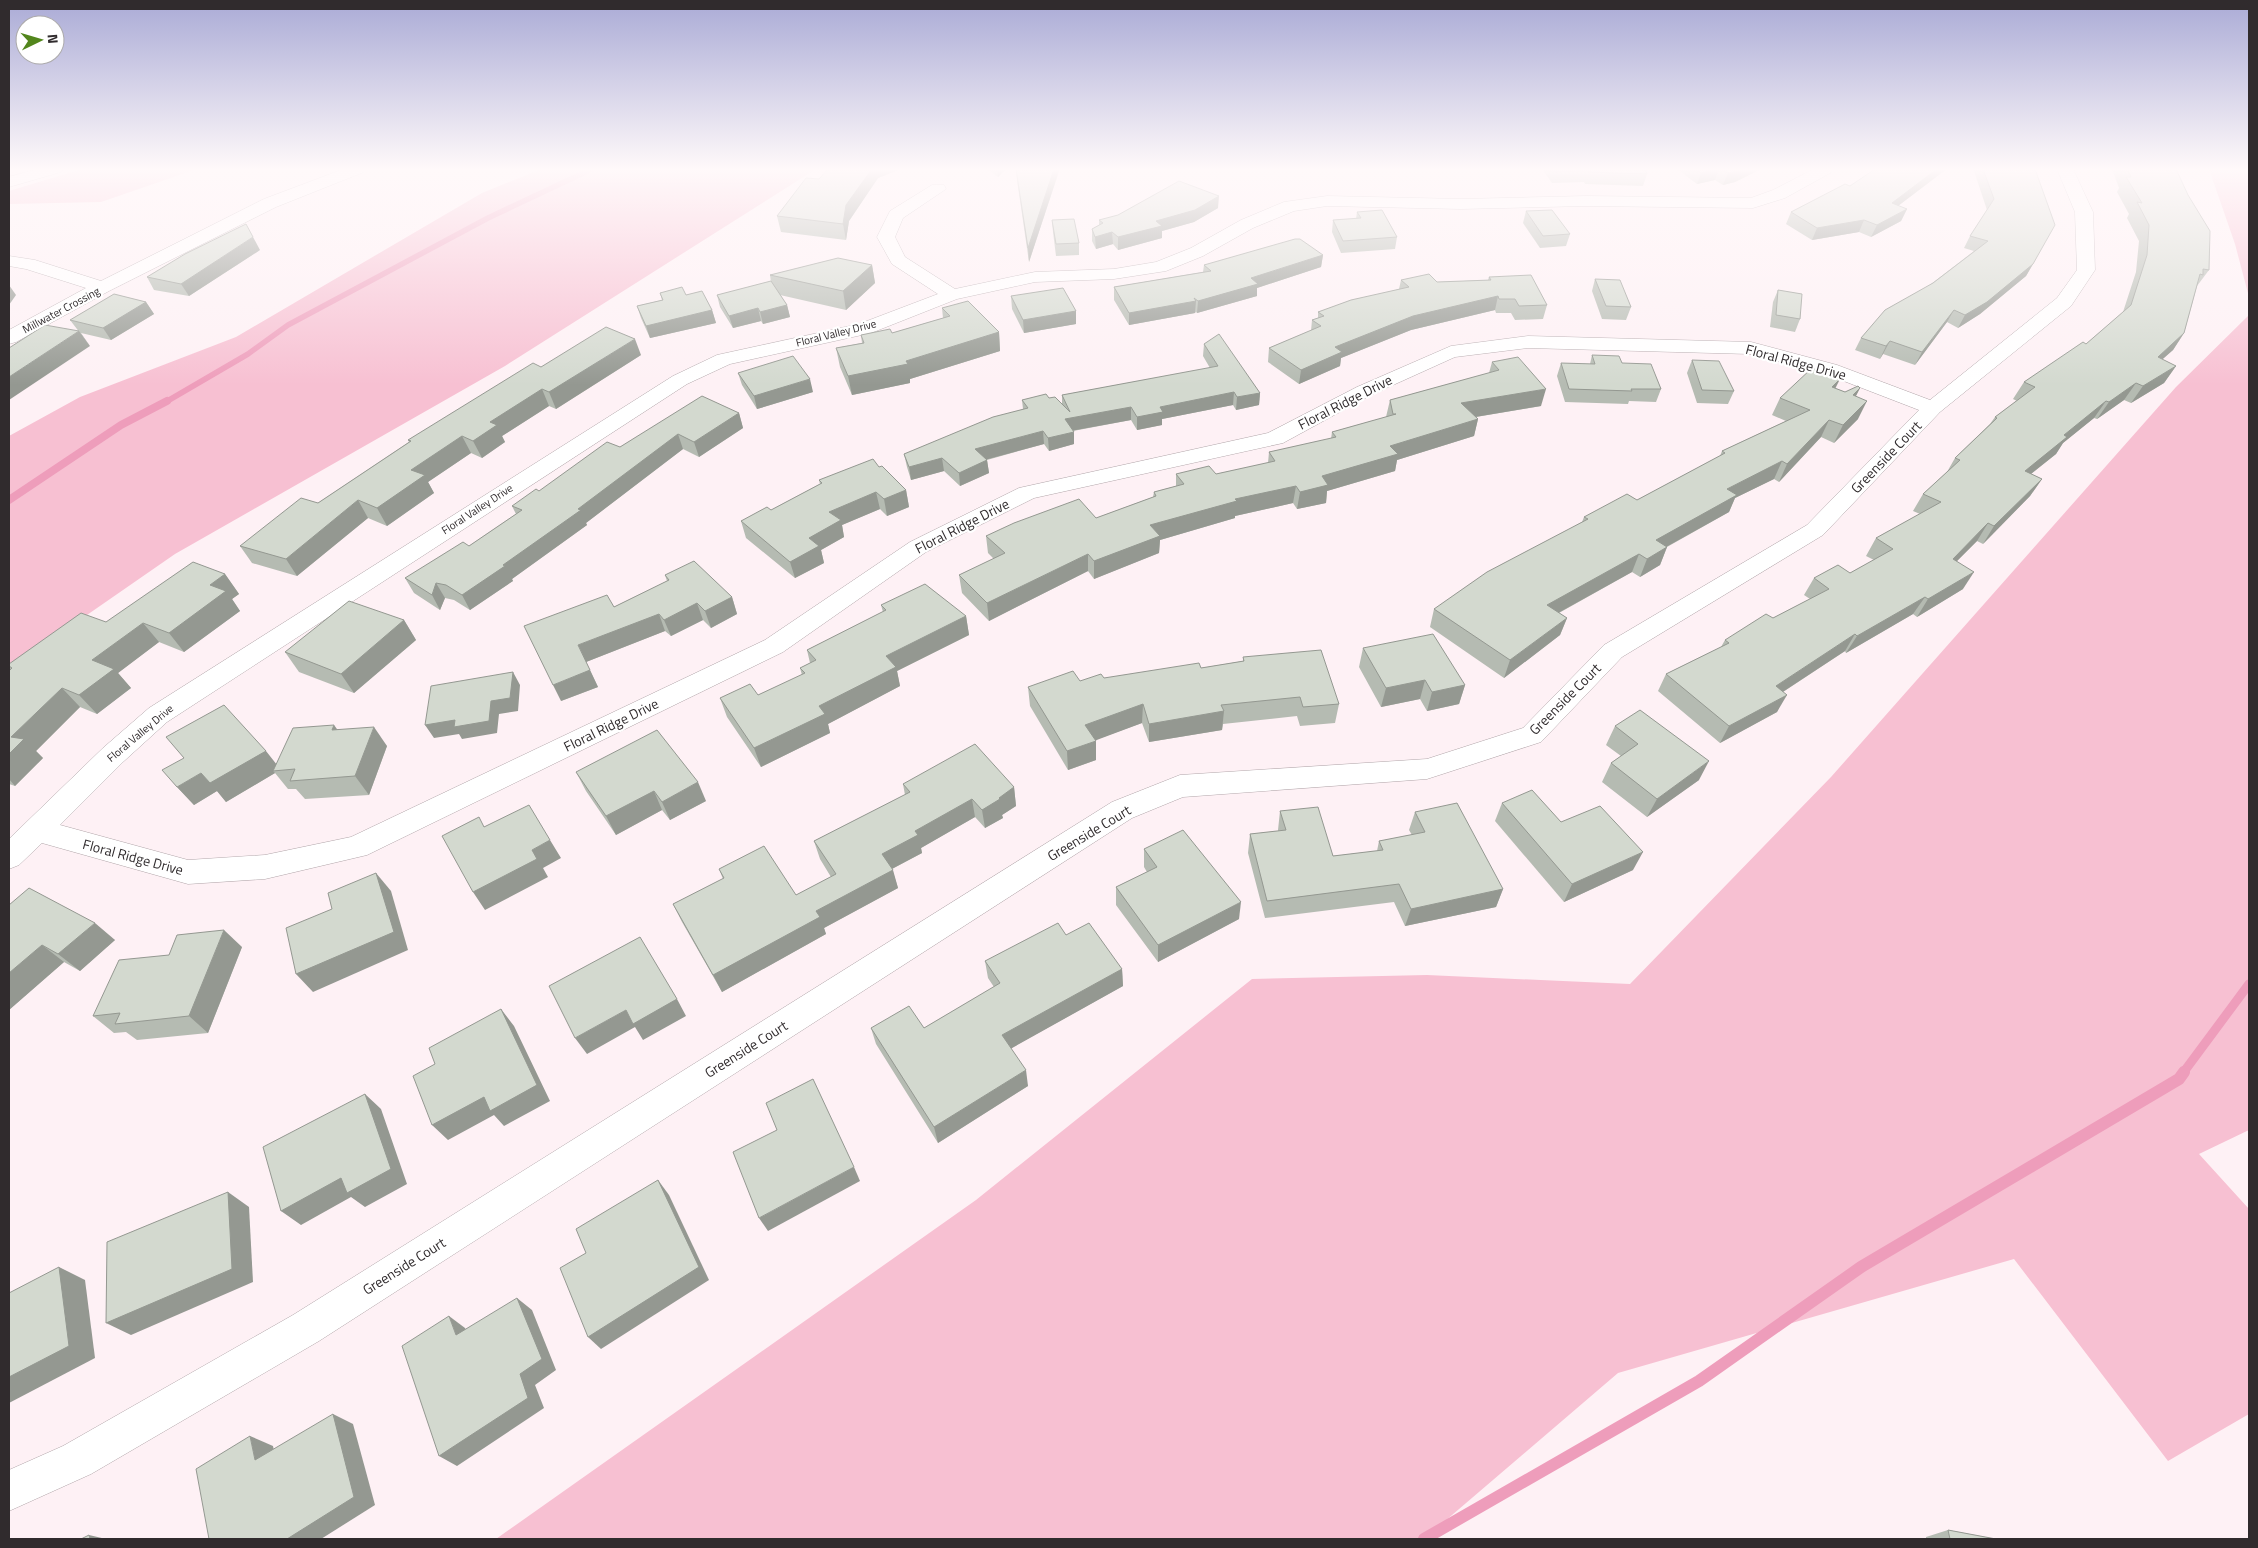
<svg xmlns="http://www.w3.org/2000/svg" width="2258" height="1548" viewBox="0 0 2258 1548" font-family="'Titillium Web',sans-serif">
<rect width="100%" height="100%" fill="#fef1f5"/>
<g fill="#f7c0d2">
<polygon points="82,169 197,169 101,202 9,204 9,191"/>
<polygon points="541,169 816,169 505,366 175,554 9,669 9,436 80,397 236,337 482,193"/>
<polygon points="2209,169 2249,169 2249,297 2235,244"/>
<polygon points="2249,315 2249,1130 2199,1154 2249,1209 2249,1414 2168,1461 2014,1259 1618,1373 1424,1539 496,1539 976,1200 1252,979 1427,975 1630,984 1831,777 2176,387"/>
</g>
<g fill="none" stroke-linecap="round" stroke-linejoin="round">
<polyline stroke="#ee9dbb" stroke-width="5.5" points="164,403 248,354 288,325 488,218 592,169"/>
<polyline stroke="#ee9dbb" stroke-width="8" points="9,500 121,425 167,401"/>
<polyline stroke="#ee9dbb" stroke-width="9" points="2183,1073 2249,984"/>
<polyline stroke="#ee9dbb" stroke-width="12" points="1424,1539 1699,1381 1861,1267 2179,1079 2184,1072"/>
<defs>
<g id="street">
<polygon points="344,169 366,169 364,172 276,207 109,291 16,342 9,344 9,330 86,288 26,269 9,266 9,256 35,260 101,281 264,199"/>
<polygon points="1814,169 1834,169 1832,172 1785,198 1753,208 1586,206 1461,209 1327,206 1294,211 1253,228 1203,256 1166,271 1114,279 1035,282 957,299 871,333 730,364 687,384 167,722 123,762 60,825 188,860 265,855 351,837 765,640 910,542 1019,488 1268,433 1357,387 1451,346 1528,336 1751,342 1837,365 1930,400 2057,298 2077,270 2075,212 2057,169 2073,169 2093,212 2095,270 2071,306 1940,412 1823,535 1622,657 1541,742 1427,779 1183,797 1132,818 319,1341 91,1474 9,1511 9,1470 63,1446 293,1315 1112,802 1180,775 1427,759 1523,728 1604,645 1807,525 1919,410 1823,373 1750,354 1528,348 1455,357 1371,395 1283,443 1034,498 926,552 783,652 367,855 265,879 188,884 42,843 19,865 9,869 9,839 103,748 149,708 673,376 717,355 859,324 938,294 892,264 877,237 890,211 932,185 944,185 946,189 903,218 895,237 905,257 955,289 1035,272 1114,269 1156,262 1191,248 1241,220 1284,202 1327,196 1461,199 1586,196 1751,198 1773,190"/>
</g>
<polygon id="secondary" points="38,169 63,169 61,172 9,187 9,177"/>
</defs>
<use href="#street" stroke="#b1a5a9" stroke-width="1"/>
<use href="#secondary" stroke="#b1a5a9" stroke-width="1"/>
<use href="#street" fill="#fff" fill-rule="evenodd"/>
<use href="#secondary" fill="#fff" fill-rule="evenodd"/>
</g>
<g fill="#b5bbb2">
<polygon points="828,169 901,169 878,178 849,221 846,240 781,232 777,216 819,179"/>
<polygon points="987,169 1006,169 998,177"/>
<polygon points="1016,169 1059,169 1059,171 1029,262 1017,180"/>
<polygon points="1542,169 1645,169 1647,174 1643,186 1585,184 1584,182 1552,183"/>
<polygon points="1677,169 1761,169 1735,182 1723,185 1715,180 1697,184"/>
<polygon points="1875,169 1945,169 1944,171 1898,206 1907,209 1901,221 1871,237 1859,232 1812,240 1786,224 1791,212 1850,186"/>
<polygon points="1975,169 2035,169 2033,264 2026,276 1980,314 1958,328 1947,322 1915,365 1883,354 1880,359 1855,350 1861,338 1974,251 1964,248 1970,236 1987,210 1974,171"/>
<polygon points="2112,169 2176,169 2209,270 2197,286 2184,333 2173,350 2162,359 2176,366 2164,383 2131,403 2124,400 2097,419 2094,418 2063,443 2056,454 2031,474 2042,479 2030,496 1983,544 1977,541 1957,561 1963,589 1917,617 1913,614 1846,653 1845,651 1783,692 1777,712 1720,743 1658,691 1666,674 1721,647 1725,640 1773,618 1810,599 1804,595 1814,578 1850,573 1874,560 1866,556 1876,538 1920,514 1913,511 1923,494 1947,472 1955,458 1990,424 1995,417 2017,401 2013,399 2024,382 2086,344 2123,312 2136,272 2139,241 2127,218 2129,214 2117,192 2119,188"/>
<polygon points="1218,208 1194,222 1162,231 1162,238 1118,250 1113,244 1096,249 1092,241 1092,229 1099,225 1099,220"/>
<polygon points="1526,211 1570,234 1566,246 1540,248 1523,223"/>
<polygon points="1357,212 1397,237 1395,249 1341,253 1332,232 1333,220 1356,219"/>
<polygon points="1052,220 1079,243 1079,255 1056,256 1053,232"/>
<polygon points="260,250 189,296 154,290 147,277"/>
<polygon points="1323,255 1321,267 1257,288 1257,296 1197,313 1196,312 1195,313 1129,325 1114,300 1114,287 1203,272 1204,265"/>
<polygon points="872,265 875,283 846,310 780,295 787,305 790,317 763,324 761,321 733,328 720,307 717,295 771,282 770,275"/>
<polygon points="1489,277 1547,305 1543,319 1515,320 1511,313 1496,313 1495,310 1411,330 1341,358 1340,366 1299,384 1268,362 1269,348 1311,331 1312,320 1318,318 1318,312 1399,289 1401,280 1437,282 1488,280"/>
<polygon points="1595,279 1631,307 1626,320 1602,319 1592,291"/>
<polygon points="1778,290 1800,319 1795,332 1770,327 1773,302"/>
<polygon points="660,293 712,310 716,323 650,338 641,318 637,306 662,300"/>
<polygon points="1011,296 1076,311 1076,324 1024,333 1012,309"/>
<polygon points="146,302 154,314 111,340 81,333 90,346 70,320"/>
<polygon points="942,308 999,332 1000,351 910,379 910,383 852,395 840,367 836,348 862,343 861,335 892,333 943,318"/>
<polygon points="1204,344 1260,393 1259,405 1236,410 1233,405 1162,419 1162,425 1137,430 1131,420 1073,431 1074,444 1049,451 1044,444 987,460 989,473 960,486 944,471 911,480 907,467 904,454 1023,409 1022,400 1049,398 1062,404 1062,395 1210,368 1203,356"/>
<polygon points="641,355 556,409 549,406 502,436 505,442 482,458 471,453 428,482 434,493 387,526 368,518 297,576 252,563 240,546 318,503 409,442 408,440 541,367"/>
<polygon points="1592,355 1622,363 1661,389 1656,402 1629,401 1628,404 1565,402 1557,376 1561,363 1590,364"/>
<polygon points="1692,360 1734,391 1728,404 1697,403 1687,373"/>
<polygon points="1492,362 1541,406 1476,417 1478,419 1474,436 1397,460 1395,471 1327,491 1326,503 1297,509 1293,503 1235,516 1235,518 1160,540 1159,553 1094,579 1088,571 989,621 962,593 959,575 994,559 988,553 986,536 1096,518 1153,497 1154,492 1176,486 1176,474 1216,474 1268,463 1269,452 1331,439 1332,432 1386,417 1390,400 1489,373"/>
<polygon points="738,373 813,392 757,409 742,385"/>
<polygon points="1835,388 1845,392 1860,388 1855,397 1858,419 1834,443 1821,437 1779,482 1774,479 1735,498 1729,512 1667,547 1660,565 1640,577 1632,572 1559,613 1567,618 1560,635 1504,678 1430,627 1434,609 1582,522 1584,517 1637,500 1720,456 1722,451 1786,421 1772,415 1780,398"/>
<polygon points="739,413 743,428 699,457 683,449 586,523 587,525 512,579 513,581 470,610 454,600 445,598 440,610 414,593 405,578 469,546 516,514 512,506 620,447"/>
<polygon points="879,467 906,490 909,507 887,516 880,509 842,525 844,537 821,550 824,563 795,578 746,538 741,521 771,510 820,484 819,480"/>
<polygon points="225,574 239,594 232,599 240,611 184,652 159,642 118,673 131,688 97,714 80,707 36,751 43,758 15,786 9,784 9,671 10,669 9,667 9,664 106,622"/>
<polygon points="665,575 732,597 737,614 711,628 703,620 671,636 665,631 586,662 598,687 561,701 614,607 667,581"/>
<polygon points="881,605 966,616 969,635 897,671 900,686 828,724 830,733 761,767 727,717 720,698 758,695 802,675 800,668 810,663 807,650 883,612"/>
<polygon points="404,620 416,640 354,693 299,672 285,652"/>
<polygon points="1363,648 1465,685 1459,704 1427,711 1420,699 1381,707 1359,667"/>
<polygon points="1243,657 1339,704 1335,723 1300,726 1297,716 1223,724 1222,730 1149,742 1142,723 1095,740 1096,760 1068,770 1030,706 1028,687 1201,668 1243,661"/>
<polygon points="1615,726 1699,780 1647,817 1602,782 1611,763 1621,756 1606,745"/>
<polygon points="338,729 387,746 369,795 305,799 296,789 288,789 275,773 226,802 217,791 194,805 177,787 276,764"/>
<polygon points="576,772 706,801 670,820 662,810 616,835 586,791"/>
<polygon points="903,784 1014,787 1016,806 1002,815 1003,818 985,828 975,817 921,848 922,853 892,869 898,888 824,928 826,934 722,992 682,922 673,904 723,879 719,869 796,895 831,877 820,859 814,841 905,795"/>
<polygon points="1502,803 1561,822 1633,870 1564,902 1495,821"/>
<polygon points="1280,811 1333,856 1377,851 1379,841 1412,835 1409,830 1415,812 1503,889 1496,907 1405,926 1394,902 1265,918 1248,853 1250,834 1278,831 1278,830"/>
<polygon points="1144,849 1239,919 1158,962 1116,905 1116,887 1147,872 1144,867"/>
<polygon points="9,905 115,940 80,971 64,962 9,1010"/>
<polygon points="1066,935 1122,969 1123,986 1011,1048 1028,1086 938,1143 876,1044 871,1028 924,1028 994,987 988,978 985,961"/>
<polygon points="242,947 208,1033 137,1040 126,1032 114,1033 93,1016"/>
<polygon points="1948,1530 1996,1539 1926,1539 1926,1537"/>
</g>
<g fill="#949891">
<polygon points="872,169 901,169 878,178 849,221 846,240 843,224 846,205"/>
<polygon points="997,169 1006,169 998,177"/>
<polygon points="1054,169 1059,169 1059,171 1029,262 1028,248"/>
<polygon points="1719,169 1715,180 1697,184 1701,173"/>
<polygon points="1743,169 1761,169 1735,182 1723,185 1728,173"/>
<polygon points="1937,169 1945,169 1944,171 1886,215 1892,203"/>
<polygon points="1219,196 1218,208 1194,222 1162,231 1162,238 1118,250 1118,237 1156,221"/>
<polygon points="1907,209 1901,221 1871,237 1877,225"/>
<polygon points="1864,220 1859,232 1812,240 1817,228"/>
<polygon points="1112,232 1113,244 1096,249 1095,237"/>
<polygon points="253,237 260,250 189,296 181,284"/>
<polygon points="1323,255 1321,267 1257,288 1257,296 1197,313 1198,301 1251,278"/>
<polygon points="2033,264 2026,276 1980,314 1958,328 1965,315"/>
<polygon points="872,265 875,283 846,310 843,291"/>
<polygon points="9,285 16,295 9,305"/>
<polygon points="1498,296 1495,310 1411,330 1341,358 1340,366 1299,384 1301,370 1335,347 1413,316"/>
<polygon points="1196,301 1195,313 1129,325 1129,313"/>
<polygon points="146,302 154,314 111,340 103,328"/>
<polygon points="787,305 790,317 763,324 760,312"/>
<polygon points="758,308 761,321 733,328 729,316"/>
<polygon points="712,310 716,323 650,338 646,326"/>
<polygon points="1954,310 1947,322 1915,365 1922,352"/>
<polygon points="1076,311 1076,324 1024,333 1023,320"/>
<polygon points="79,331 90,346 9,400 9,377"/>
<polygon points="999,332 1000,351 910,379 910,383 852,395 848,376 906,361"/>
<polygon points="2184,333 2173,350 2146,374 2158,357"/>
<polygon points="635,339 641,355 556,409 549,392"/>
<polygon points="1890,341 1883,354 1880,359 1886,346"/>
<polygon points="2176,366 2164,383 2131,403 2143,386"/>
<polygon points="810,379 813,392 757,409 754,396"/>
<polygon points="1840,379 1831,397 1832,387"/>
<polygon points="2136,383 2124,400 2097,419 2109,402"/>
<polygon points="1860,388 1851,406 1853,395"/>
<polygon points="542,389 549,406 502,436 505,442 482,458 473,441 490,422"/>
<polygon points="1546,389 1541,406 1457,420 1461,403"/>
<polygon points="1234,392 1233,405 1162,419 1162,425 1137,430 1137,417 1160,407"/>
<polygon points="1260,393 1259,405 1236,410 1237,397"/>
<polygon points="1867,401 1858,419 1834,443 1843,425"/>
<polygon points="2106,401 2094,418 2063,443 2056,454 2013,488 2025,471 2064,435"/>
<polygon points="1131,407 1131,420 1065,432 1065,419"/>
<polygon points="739,413 743,428 699,457 694,442"/>
<polygon points="1478,419 1474,436 1397,460 1395,471 1327,491 1326,503 1297,509 1300,492 1322,476 1390,446"/>
<polygon points="1829,420 1821,437 1779,482 1787,464"/>
<polygon points="1043,431 1044,444 977,462 975,449"/>
<polygon points="1074,432 1074,444 1049,451 1048,438"/>
<polygon points="678,434 683,449 586,523 587,525 512,579 513,581 470,610 462,595 503,565"/>
<polygon points="462,436 471,453 428,482 434,493 387,526 377,508 411,470"/>
<polygon points="942,458 944,471 911,480 909,467"/>
<polygon points="987,460 989,473 960,486 959,473"/>
<polygon points="1782,461 1774,479 1735,498 1729,512 1648,557 1656,540 1727,489"/>
<polygon points="2042,479 2030,496 1983,544 1994,526"/>
<polygon points="1296,486 1293,503 1235,516 1235,518 1160,540 1159,553 1094,579 1094,561 1150,525 1235,499"/>
<polygon points="906,490 909,507 887,516 884,499"/>
<polygon points="876,492 880,509 842,525 844,537 821,550 824,563 795,578 790,562 829,512"/>
<polygon points="358,500 368,518 297,576 286,559"/>
<polygon points="1988,523 1977,541 1942,576 1953,559"/>
<polygon points="1667,547 1660,565 1640,577 1647,559"/>
<polygon points="1088,554 1088,571 989,621 987,603"/>
<polygon points="1639,554 1632,572 1540,623 1547,605"/>
<polygon points="1974,572 1963,589 1917,617 1928,599"/>
<polygon points="225,574 239,594 232,599 240,611 184,652 169,633 210,585"/>
<polygon points="436,583 445,598 440,610 432,595"/>
<polygon points="732,597 737,614 711,628 705,611"/>
<polygon points="1925,597 1913,614 1846,653 1857,636"/>
<polygon points="697,603 703,620 671,636 664,620"/>
<polygon points="659,614 665,631 586,662 578,645"/>
<polygon points="966,616 969,635 897,671 900,686 828,724 830,733 761,767 754,748 819,706 886,656"/>
<polygon points="1567,618 1560,635 1504,678 1510,660"/>
<polygon points="404,620 416,640 354,693 341,674"/>
<polygon points="143,623 159,642 118,673 131,688 97,714 79,695 92,660"/>
<polygon points="1855,634 1845,651 1766,703 1776,686"/>
<polygon points="590,670 598,687 561,701 553,685"/>
<polygon points="513,672 520,685 518,711 499,714 497,733 462,739 459,734 434,738 425,725"/>
<polygon points="1425,680 1420,699 1381,707 1386,688"/>
<polygon points="1465,685 1459,704 1427,711 1432,692"/>
<polygon points="62,688 80,707 36,751 43,758 15,786 9,779 9,754 11,737"/>
<polygon points="1787,695 1777,712 1720,743 1729,726"/>
<polygon points="1143,704 1142,723 1086,744 1085,725"/>
<polygon points="1224,711 1222,730 1149,742 1149,724"/>
<polygon points="334,725 348,744 332,730"/>
<polygon points="374,727 387,746 369,795 355,776"/>
<polygon points="1096,741 1096,760 1068,770 1067,751"/>
<polygon points="266,751 281,770 273,771 275,773 226,802 217,791 194,805 177,787 201,773"/>
<polygon points="1709,761 1699,780 1647,817 1657,799"/>
<polygon points="698,782 706,801 670,820 662,802"/>
<polygon points="1014,787 1016,806 1002,815 1003,818 985,828 982,810"/>
<polygon points="654,791 662,810 616,835 606,816"/>
<polygon points="972,799 975,817 921,848 922,853 886,872 882,854 915,831"/>
<polygon points="550,840 561,858 543,868 548,877 485,910 473,892 532,850"/>
<polygon points="1643,852 1633,870 1564,902 1572,884"/>
<polygon points="893,870 898,888 824,928 826,934 722,992 713,975 816,911"/>
<polygon points="376,873 391,891 408,950 313,992 296,974"/>
<polygon points="1503,889 1496,907 1405,926 1411,909"/>
<polygon points="1241,902 1239,919 1158,962 1158,945"/>
<polygon points="95,923 115,940 80,971 58,954"/>
<polygon points="224,930 242,947 208,1033 189,1016"/>
<polygon points="42,945 64,962 9,1010 9,973"/>
<polygon points="1122,969 1123,986 1005,1052 1002,1035"/>
<polygon points="677,999 686,1016 643,1040 635,1027 587,1054 575,1038 626,1010"/>
<polygon points="501,1009 514,1026 550,1101 504,1126 494,1115 448,1140 432,1125"/>
<polygon points="1026,1070 1028,1086 938,1143 934,1127"/>
<polygon points="365,1094 381,1109 407,1184 365,1207 351,1197 301,1225 281,1211"/>
<polygon points="854,1167 860,1181 768,1231 759,1218"/>
<polygon points="658,1180 669,1195 709,1280 601,1349 588,1337"/>
<polygon points="228,1192 249,1207 253,1282 131,1335 106,1323"/>
<polygon points="59,1267 85,1280 95,1358 9,1403 9,1377"/>
<polygon points="517,1298 532,1310 556,1370 535,1385 544,1408 457,1466 439,1456 520,1374"/>
<polygon points="449,1316 465,1328 473,1347 456,1335"/>
<polygon points="333,1414 353,1424 375,1505 321,1539 287,1539"/>
<polygon points="250,1436 273,1446 278,1470 255,1460"/>
<polygon points="89,1535 106,1539 90,1539"/>
</g>
<g fill="#d3d9cf" stroke="#949891">
<polygon points="828,169 872,169 846,205 843,224 777,216 806,178 819,179"/>
<polygon points="1016,169 1054,169 1028,248"/>
<polygon points="1553,169 1645,169 1647,174 1588,172 1587,170 1555,172"/>
<polygon points="1696,169 1718,169 1701,173"/>
<polygon points="1720,169 1743,169 1739,171 1728,173"/>
<polygon points="1875,169 1937,169 1892,203 1907,209 1877,225 1864,220 1817,228 1791,212 1845,184 1850,186"/>
<polygon points="1983,169 2035,169 2055,225 2033,264 1987,302 1965,315 1954,310 1922,352 1890,341 1886,346 1861,338 1885,310 1933,283 1988,241 1970,236 1994,199"/>
<polygon points="2127,169 2176,169 2188,195 2210,231 2209,270 2203,269 2203,275 2200,274 2184,333 2158,357 2176,366 2143,386 2136,383 2109,402 2106,401 2064,435 2067,437 2025,471 2042,479 1994,526 1988,523 1953,559 1974,572 1928,599 1925,597 1857,636 1855,634 1776,686 1787,695 1729,726 1666,674 1729,643 1725,640 1766,614 1773,618 1829,589 1814,578 1838,565 1850,573 1893,549 1876,538 1941,502 1923,494 1960,460 1955,458 1997,418 1995,417 2035,387 2024,382 2083,342 2086,344 2131,305 2147,255 2149,225 2137,202 2142,203 2126,177 2131,177"/>
<polygon points="1179,181 1219,196 1195,210 1156,221 1162,226 1118,237 1112,232 1095,237 1092,229 1103,223 1099,220 1118,215"/>
<polygon points="1382,210 1397,237 1343,241 1333,220 1361,218 1357,212"/>
<polygon points="1552,210 1570,234 1543,236 1526,211"/>
<polygon points="1074,219 1079,243 1056,244 1052,220"/>
<polygon points="246,224 253,237 181,284 147,277 185,254"/>
<polygon points="1295,239 1300,239 1323,255 1251,278 1258,284 1198,301 1194,298 1196,301 1129,313 1114,287 1211,271 1204,265"/>
<polygon points="838,258 872,265 843,291 770,275"/>
<polygon points="1429,274 1437,282 1491,280 1489,277 1531,275 1547,305 1519,306 1515,299 1499,299 1498,296 1413,316 1335,347 1342,352 1301,370 1269,348 1321,326 1312,320 1324,316 1318,312 1351,300 1409,287 1401,280"/>
<polygon points="1595,279 1620,280 1631,307 1606,306"/>
<polygon points="771,281 787,305 760,312 758,308 729,316 717,295"/>
<polygon points="682,287 686,295 702,291 712,310 646,326 637,306 663,300 660,293"/>
<polygon points="1063,288 1076,311 1023,320 1011,296"/>
<polygon points="1778,290 1802,294 1800,319 1776,315"/>
<polygon points="114,294 146,302 103,328 70,320"/>
<polygon points="968,301 999,332 906,361 908,364 848,376 836,348 864,343 861,335 890,329 892,333 950,316 942,308"/>
<polygon points="45,325 79,331 9,377 9,348"/>
<polygon points="606,327 635,339 549,392 542,389 490,422 497,425 473,441 462,436 411,470 425,475 377,508 358,500 286,559 240,546 301,498 318,503 411,441 408,440 533,363 541,367"/>
<polygon points="1219,334 1260,393 1237,397 1234,392 1160,407 1163,412 1137,417 1131,407 1065,419 1074,432 1048,438 1043,431 975,449 987,460 959,473 942,458 909,467 904,454 993,417 1028,408 1022,400 1046,394 1049,398 1055,397 1070,412 1062,395 1218,366 1204,344"/>
<polygon points="1592,355 1619,356 1622,363 1651,364 1661,389 1631,389 1632,391 1569,389 1561,363 1595,364"/>
<polygon points="793,356 810,379 754,396 738,373"/>
<polygon points="1518,357 1546,389 1461,403 1478,419 1390,446 1398,454 1322,476 1328,485 1300,492 1296,486 1235,499 1237,501 1150,525 1160,536 1094,561 1088,554 987,603 959,575 1005,553 986,536 1014,523 1079,499 1096,518 1156,496 1154,492 1184,484 1176,474 1209,466 1216,474 1275,461 1269,452 1336,437 1332,432 1396,414 1393,414 1390,400 1499,370 1492,362"/>
<polygon points="1692,360 1719,361 1734,391 1702,390"/>
<polygon points="1812,368 1840,379 1832,387 1845,392 1858,386 1860,388 1853,395 1867,401 1843,425 1829,420 1787,464 1782,461 1727,489 1737,495 1656,540 1667,547 1647,559 1639,554 1547,605 1567,618 1510,660 1434,609 1487,572 1588,519 1584,517 1627,494 1637,500 1725,453 1722,451 1810,410 1780,398"/>
<polygon points="702,396 739,413 694,442 678,434 578,509 581,510 503,565 505,566 462,595 446,585 436,583 432,595 405,578 463,542 469,546 522,510 512,506 536,489 539,491 607,442 620,447"/>
<polygon points="873,459 879,467 882,466 906,490 884,499 876,492 829,512 841,520 809,538 819,546 790,562 741,521 767,507 771,510 822,483 819,480"/>
<polygon points="694,561 732,597 705,611 697,603 664,620 659,614 578,645 590,670 553,685 524,626 607,595 614,607 669,580 665,575"/>
<polygon points="193,562 225,574 210,585 226,591 169,633 143,623 92,660 114,669 79,695 62,688 11,737 24,739 9,754 9,671 12,668 9,666 9,664 81,613 106,622"/>
<polygon points="925,584 966,616 886,656 896,667 819,706 825,714 754,748 720,698 750,684 758,695 805,673 800,668 816,660 807,650 886,610 881,605"/>
<polygon points="349,601 404,620 341,674 285,652"/>
<polygon points="1433,634 1465,685 1432,692 1425,680 1386,688 1363,648"/>
<polygon points="1321,650 1339,704 1303,707 1300,697 1221,705 1224,711 1149,724 1143,704 1085,725 1096,741 1067,751 1028,687 1073,671 1080,681 1101,674 1104,678 1199,663 1201,668 1244,661 1243,657"/>
<polygon points="513,672 510,698 491,701 489,721 454,727 455,720 425,725 431,686"/>
<polygon points="224,705 266,751 210,783 201,773 177,787 162,770 184,758 166,737"/>
<polygon points="1640,710 1709,761 1657,799 1611,763 1638,744 1615,726"/>
<polygon points="334,725 332,730 374,727 355,776 290,781 295,769 273,771 293,728"/>
<polygon points="657,730 698,782 662,802 654,791 606,816 576,772"/>
<polygon points="975,744 1014,787 999,798 1000,799 982,810 972,799 915,831 918,835 882,854 893,870 816,911 820,917 713,975 673,904 724,878 719,869 764,846 796,895 836,874 814,841 910,792 903,784"/>
<polygon points="1532,790 1561,822 1600,806 1643,852 1572,884 1502,803"/>
<polygon points="1457,803 1503,889 1411,909 1399,884 1267,901 1250,834 1286,830 1280,811 1318,807 1333,856 1383,850 1379,841 1425,832 1415,812"/>
<polygon points="529,805 550,840 532,850 537,859 473,892 442,836 479,817 484,827"/>
<polygon points="1183,830 1241,902 1158,945 1116,887 1157,867 1144,849"/>
<polygon points="376,873 394,932 296,974 286,928 332,909 328,893"/>
<polygon points="29,888 95,923 58,954 42,945 9,973 9,905"/>
<polygon points="1058,923 1066,935 1089,923 1122,969 1002,1035 1026,1070 934,1127 871,1028 909,1006 924,1028 1000,983 985,961"/>
<polygon points="224,930 189,1016 115,1024 120,1013 93,1016 119,960 169,955 177,935"/>
<polygon points="640,937 677,999 633,1024 626,1010 575,1038 549,986"/>
<polygon points="501,1009 537,1085 490,1111 484,1097 432,1125 413,1076 435,1064 429,1048"/>
<polygon points="813,1079 854,1167 759,1218 733,1152 777,1130 766,1103"/>
<polygon points="365,1094 391,1169 347,1193 341,1178 281,1211 263,1147"/>
<polygon points="658,1180 699,1267 588,1337 560,1268 586,1253 576,1229"/>
<polygon points="228,1192 232,1269 106,1323 107,1242"/>
<polygon points="59,1267 69,1346 9,1377 9,1293"/>
<polygon points="517,1298 542,1359 520,1374 528,1398 439,1456 402,1346 449,1316 456,1335"/>
<polygon points="333,1414 354,1497 287,1539 209,1539 196,1469 250,1436 255,1460"/>
<polygon points="1948,1530 1996,1539 1950,1539"/>
<polygon points="89,1535 90,1539 81,1539"/>
</g>
<linearGradient id="sky" x2="0" y2="1"><stop stop-color="#aaabd6"/><stop offset="0.44" stop-color="#fff9fa"/><stop offset="1" stop-color="#fff9fa" stop-opacity="0"/></linearGradient>
<rect width="2258" height="385" fill="url(#sky)"/>
<g text-anchor="middle" stroke-width="4.5" stroke-linejoin="round" paint-order="stroke">
<g font-size="11" fill="#302b2d" stroke="#fff">
<text transform="translate(61 310) rotate(-28)" y="4">Millwater Crossing</text>
<text transform="translate(836 333) rotate(-14)" y="4">Floral Valley Drive</text>
<text transform="translate(477 509) rotate(-33)" y="4">Floral Valley Drive</text>
<text transform="translate(140 733) rotate(-40)" y="4">Floral Valley Drive</text>
</g>
<g font-size="14" fill="#302b2d" stroke="#fff">
<text transform="translate(1796 362) rotate(15)" y="5">Floral Ridge Drive</text>
<text transform="translate(1345 402) rotate(-27)" y="5">Floral Ridge Drive</text>
<text transform="translate(1886 457) rotate(-46)" y="5">Greenside Court</text>
<text transform="translate(962 526) rotate(-27)" y="5">Floral Ridge Drive</text>
<text transform="translate(1565 699) rotate(-45)" y="5">Greenside Court</text>
<text transform="translate(611 725) rotate(-26)" y="5">Floral Ridge Drive</text>
<text transform="translate(1089 833) rotate(-31)" y="5">Greenside Court</text>
<text transform="translate(133 857) rotate(15)" y="5">Floral Ridge Drive</text>
<text transform="translate(746 1049) rotate(-32)" y="5">Greenside Court</text>
<text transform="translate(404 1266) rotate(-32)" y="5">Greenside Court</text>
</g>
</g>
<rect width="2258" height="1548" fill="none" stroke="#302b2d" stroke-width="20"/>
<g transform="translate(40 40) rotate(85)"><circle r="24" fill="#ffffff" stroke="#acaaab"/>
<path d="M0-4L9 19L0 12L-9 19Z" fill="#52861c"/>
<text y="-8" font-size="14" font-weight="bold" text-anchor="middle" fill="#302b2d">N</text>
</g>
</svg>
